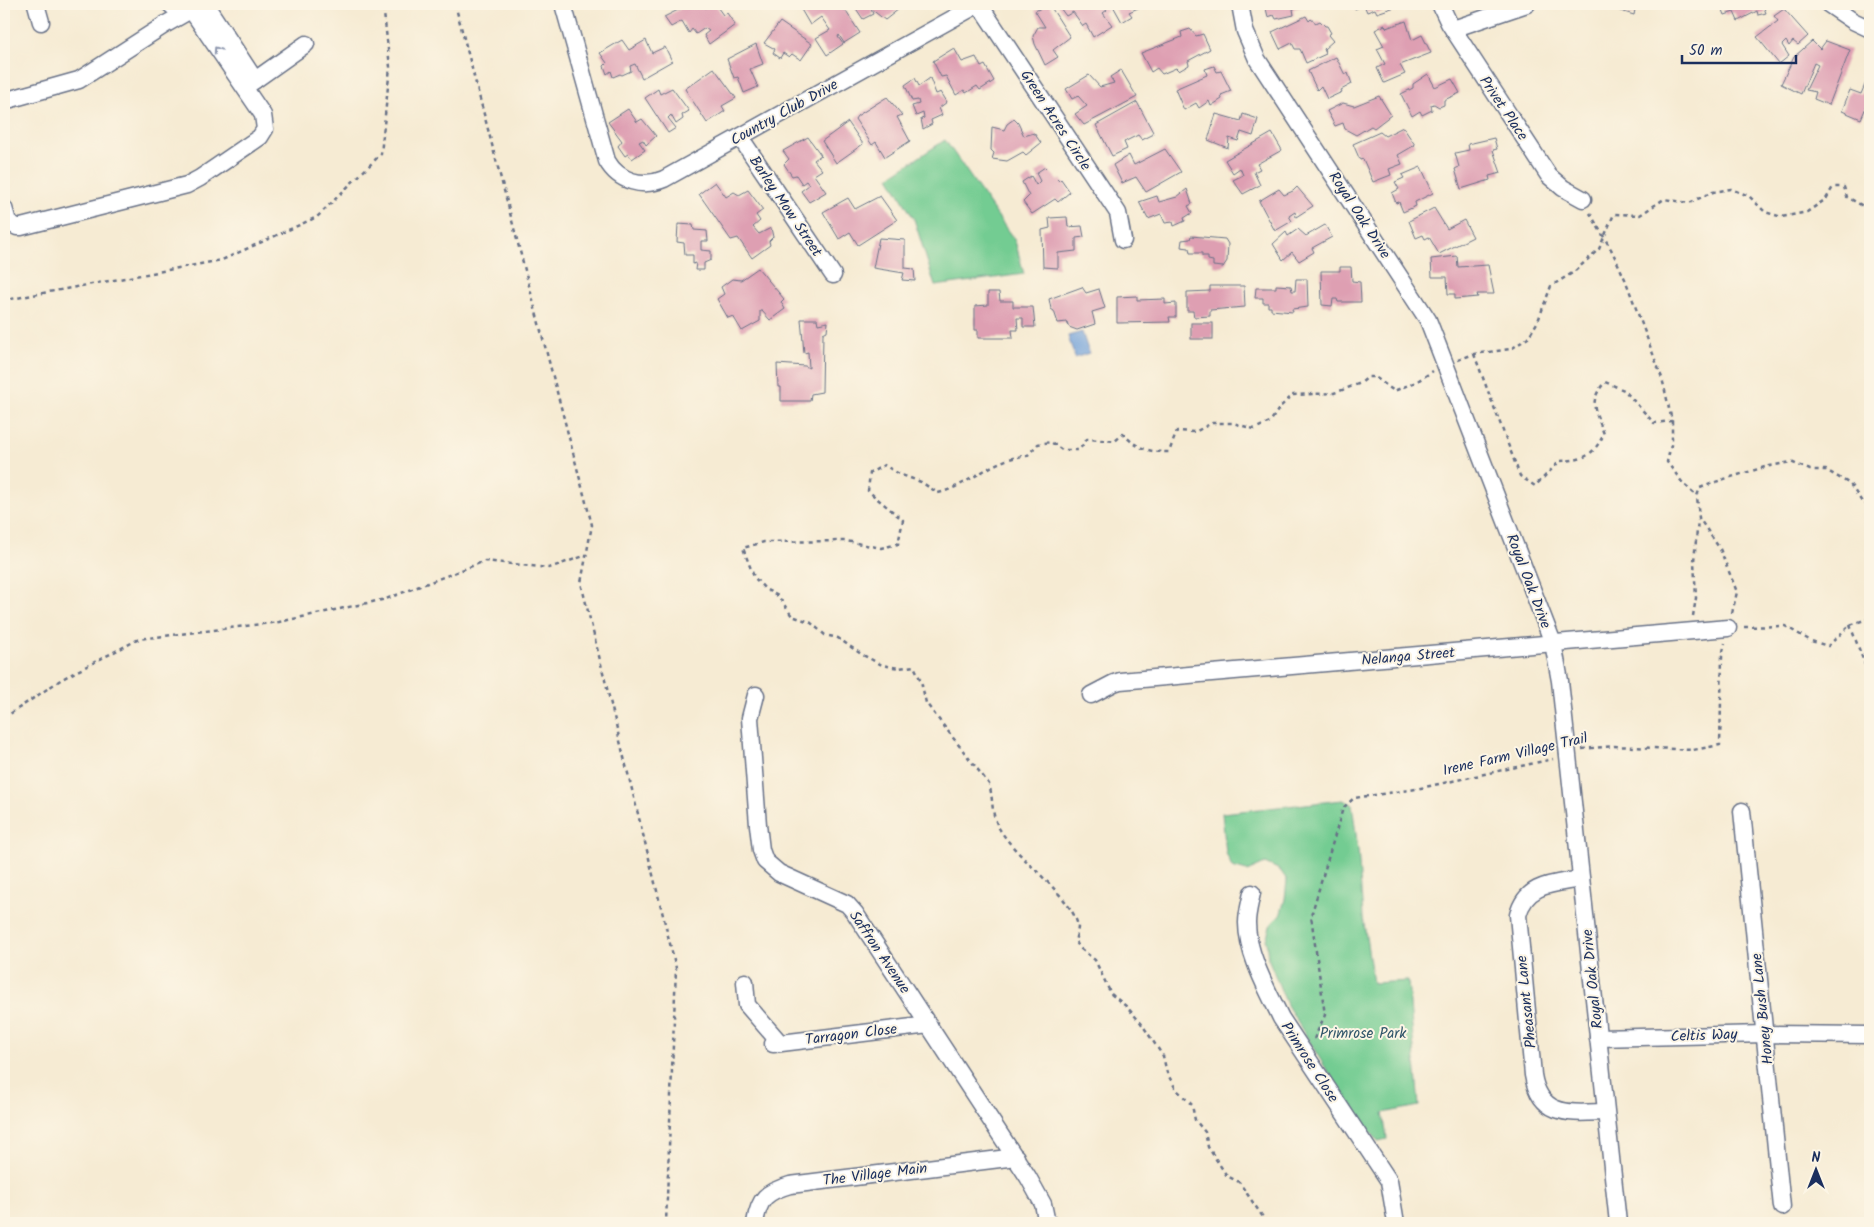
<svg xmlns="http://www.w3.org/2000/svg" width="1874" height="1227" viewBox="0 0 1874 1227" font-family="Kalam,sans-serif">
<rect width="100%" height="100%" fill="#fcf5e5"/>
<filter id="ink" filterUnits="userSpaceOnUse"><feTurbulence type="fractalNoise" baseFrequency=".02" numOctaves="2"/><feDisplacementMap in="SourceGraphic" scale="10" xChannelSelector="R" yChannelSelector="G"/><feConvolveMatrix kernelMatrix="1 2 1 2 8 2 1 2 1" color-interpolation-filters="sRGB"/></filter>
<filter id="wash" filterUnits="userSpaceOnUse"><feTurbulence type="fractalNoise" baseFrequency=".0096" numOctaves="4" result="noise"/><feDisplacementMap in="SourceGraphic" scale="20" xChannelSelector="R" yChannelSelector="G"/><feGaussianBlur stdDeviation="1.12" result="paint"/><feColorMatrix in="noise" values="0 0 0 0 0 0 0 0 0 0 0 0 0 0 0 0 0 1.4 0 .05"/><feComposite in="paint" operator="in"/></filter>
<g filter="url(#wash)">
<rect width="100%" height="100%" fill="#f6ebd3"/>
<g fill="#73cc92" stroke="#477e78">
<polygon points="945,140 1015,241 1024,274 935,286 914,219 889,177"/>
<polygon points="1343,800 1352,804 1358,849 1363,917 1373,983 1408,981 1419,1106 1383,1113 1387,1139 1378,1141 1350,1108 1287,1005 1268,958 1266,940 1270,926 1281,913 1285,899 1287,880 1280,870 1265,863 1247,871 1232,867 1226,853 1222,813"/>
</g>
<polygon fill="#6e9fd9" stroke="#44679c" points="1082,332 1089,353 1075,358 1068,336"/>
<g id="blocks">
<g fill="#de9fb2">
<polygon points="678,4 702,4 705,8 715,4 723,15 727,13 735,25 709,44 704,35 709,31 705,28 696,34 692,29 689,33 682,21 671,27 664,17 680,9"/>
<polygon points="804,4 841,4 860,33 844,43 839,35 838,37 843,44 827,55 816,38 830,30 821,17 810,25 799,6"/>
<polygon points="853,4 895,4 899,9 885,20 871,9 873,14 863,19"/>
<polygon points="1049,4 1070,37 1053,50 1058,57 1045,65 1035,44 1033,36 1038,27 1045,27 1035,11"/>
<polygon points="1057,4 1102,4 1107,10 1103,13 1112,25 1093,37 1086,24 1083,26 1073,12 1066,16"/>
<polygon points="1112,4 1147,4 1129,12 1132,16 1122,22"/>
<polygon points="1265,4 1310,4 1293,9 1294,15 1276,19 1274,15 1268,17"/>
<polygon points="1353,4 1404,4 1377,13 1375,9 1367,12 1364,5 1355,9"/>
<polygon points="1619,4 1636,4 1634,15 1617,10"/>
<polygon points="1723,4 1772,4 1764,8 1766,13 1758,15 1757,11 1738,21 1734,12 1725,15 1721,5"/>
<polygon points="1784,9 1808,36 1798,45 1793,41 1789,46 1786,41 1782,45 1789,56 1779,64 1757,37 1778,21 1774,16"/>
<polygon points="1306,16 1309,21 1311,19 1316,23 1320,21 1325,26 1327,26 1331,33 1328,35 1333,41 1324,49 1326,54 1306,63 1300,49 1295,49 1292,43 1280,49 1272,32"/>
<polygon points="1406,21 1412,40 1422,35 1431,53 1400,65 1405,74 1384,83 1377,68 1385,64 1377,49 1384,46 1375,30 1385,25 1386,28"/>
<polygon points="780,22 812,44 801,60 792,54 789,57 783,53 780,58 773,53 775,49 764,43"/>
<polygon points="1190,29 1196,36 1203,34 1210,49 1188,61 1189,65 1179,71 1176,68 1162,74 1157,68 1151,72 1141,53 1182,37 1181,32"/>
<polygon points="622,40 629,50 646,40 652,53 665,47 672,61 642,78 635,64 630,66 631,71 622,75 620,74 613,77 611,71 607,74 604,66 607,63 600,53"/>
<polygon points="1812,41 1820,49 1826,41 1850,50 1829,105 1814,99 1816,92 1806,90 1818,65 1814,63 1801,94 1781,84 1794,57"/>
<polygon points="756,44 763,64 750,69 758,87 744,93 738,77 734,78 727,59"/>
<polygon points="954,48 962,62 976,57 981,67 985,65 994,81 980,90 977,86 966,93 964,90 956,95 946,76 941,77 933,61"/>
<polygon points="1336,57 1345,75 1348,73 1352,84 1341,90 1342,92 1327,99 1321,86 1317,90 1308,71"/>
<polygon points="1214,66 1217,72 1221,71 1231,91 1221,95 1222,99 1211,106 1209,101 1199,108 1196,103 1184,110 1175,89 1207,75 1205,69"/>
<polygon points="714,68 736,98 722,106 725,111 707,123 685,89"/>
<polygon points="1121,70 1137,97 1084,125 1075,114 1087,106 1078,96 1072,99 1066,89 1089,75 1100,87 1114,83 1110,77"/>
<polygon points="1870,73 1870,98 1861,119 1842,111 1850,90 1861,94"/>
<polygon points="1428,74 1435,87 1452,79 1460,93 1444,100 1444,105 1439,107 1434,104 1431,105 1432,110 1422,115 1420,111 1412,116 1401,94 1413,88 1413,84"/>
<polygon points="915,78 919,86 930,78 936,94 941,92 947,102 939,108 942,115 931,120 932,124 923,129 921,119 924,118 923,113 916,116 912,106 919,104 918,100 912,101 905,85"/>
<polygon points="672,88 689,111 682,115 683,119 676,124 671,115 668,118 676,128 668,133 645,98 658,89 660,94"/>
<polygon points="1379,96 1391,115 1374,128 1371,126 1356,135 1345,129 1343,123 1335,126 1327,111 1343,103 1354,106"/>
<polygon points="887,97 902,115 897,117 910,141 885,157 876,142 872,145 855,119 857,116"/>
<polygon points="1137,102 1154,134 1142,140 1138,135 1124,142 1127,149 1112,156 1096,125"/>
<polygon points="628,109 637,122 642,119 656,136 646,145 643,140 639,142 645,150 632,159 628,154 625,156 618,146 622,141 608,122"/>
<polygon points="1216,114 1241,121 1243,114 1258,119 1253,136 1241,132 1238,141 1229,138 1228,148 1208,140"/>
<polygon points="1014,119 1018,123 1024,136 1034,133 1041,143 1026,155 1023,152 1007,161 992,159 994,153 991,150 992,127 1004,130 1007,124"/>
<polygon points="848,122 863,144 836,163 822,141"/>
<polygon points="1403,127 1415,145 1398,155 1402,164 1389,169 1391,175 1373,182 1363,159 1360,160 1353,144 1380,132 1385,136"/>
<polygon points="1272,133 1282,150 1257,164 1260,169 1254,172 1260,185 1243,194 1233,180 1243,175 1240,168 1233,173 1225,160"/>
<polygon points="808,137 821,155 814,160 822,170 814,175 826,192 809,202 801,191 809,185 806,181 802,184 796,175 792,176 784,164 789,159 783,151"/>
<polygon points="1494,138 1497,149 1493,150 1501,173 1489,176 1490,180 1461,189 1455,169 1459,167 1455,153 1469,150 1468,144"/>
<polygon points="1165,149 1181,172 1146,192 1136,177 1122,183 1113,165 1129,155 1134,165"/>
<polygon points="1045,167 1059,181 1061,179 1070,192 1058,202 1055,199 1032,214 1023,202 1029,196 1022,182 1031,176 1036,185 1040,181 1036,173"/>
<polygon points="1421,167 1433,193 1415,202 1416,206 1403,212 1399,202 1396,203 1392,193 1399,189 1395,182 1404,178 1402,175"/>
<polygon points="715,182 726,197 734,192 739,195 748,190 763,210 756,215 760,221 753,227 759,234 771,228 773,237 769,241 770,245 752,258 738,238 731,240 699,194"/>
<polygon points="1297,187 1313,206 1296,217 1295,212 1289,216 1292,221 1275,231 1259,201 1279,189 1284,195 1293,191"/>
<polygon points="1187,189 1192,204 1188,206 1192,213 1184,218 1185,221 1174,226 1173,222 1165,223 1161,214 1148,219 1139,202 1157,196 1159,202 1177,197"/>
<polygon points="880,196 897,220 858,245 850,232 839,239 823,212 848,198 855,209"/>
<polygon points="1434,208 1447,229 1464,220 1473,237 1439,254 1429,237 1425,239 1423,235 1416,238 1409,221"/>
<polygon points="1067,217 1068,227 1082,226 1084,237 1076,238 1076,251 1058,253 1058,268 1043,267 1042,230 1050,228 1049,218"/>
<polygon points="678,224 693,225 694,230 707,231 708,241 701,241 701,250 711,251 711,260 704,263 704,270 695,270 696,263 693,264 693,255 685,255 684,243 677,242"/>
<polygon points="1325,225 1332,237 1312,248 1314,252 1299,261 1292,252 1283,260 1273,244 1286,232 1288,236 1298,229 1306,236"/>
<polygon points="1191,236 1225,239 1228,244 1227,261 1223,267 1213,266 1213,261 1208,260 1208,256 1202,256 1202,253 1190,253 1189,248 1181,247 1182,240 1190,239"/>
<polygon points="879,238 905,240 905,268 914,269 915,281 902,280 904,273 873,268"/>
<polygon points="1457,256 1458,267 1488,265 1494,294 1477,294 1478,297 1455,299 1455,294 1448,294 1447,277 1432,277 1431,259"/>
<polygon points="1340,267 1351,267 1352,281 1360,282 1361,302 1338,302 1337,299 1333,299 1332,306 1322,305 1321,271 1340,271"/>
<polygon points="758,268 784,299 781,302 785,309 770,320 762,311 760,311 760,321 742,331 733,316 728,318 717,299 724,294 721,287 732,279 741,280"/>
<polygon points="1296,279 1307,279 1308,307 1292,309 1293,312 1271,310 1271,307 1268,307 1268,303 1263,303 1263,298 1255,298 1256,288 1276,288 1276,285 1291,286 1292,291 1295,291"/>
<polygon points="1210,286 1244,286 1245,307 1210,310 1210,316 1194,317 1193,311 1187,311 1187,292 1210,291"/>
<polygon points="1082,287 1086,293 1099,289 1105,308 1092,312 1095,324 1077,330 1069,327 1067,322 1058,323 1054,311 1051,309 1049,299"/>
<polygon points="988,292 999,292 1000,301 1013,301 1013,307 1033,307 1035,327 1023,327 1023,318 1017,318 1018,330 1012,330 1013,338 978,338 978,330 975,330 975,306 988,305"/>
<polygon points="1137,296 1137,300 1165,299 1165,304 1176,303 1176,317 1169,317 1170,322 1117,323 1117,297"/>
<polygon points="801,319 817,319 818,324 828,322 827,331 823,333 822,392 811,394 810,401 781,401 781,387 778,387 777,364 805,366 809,368 808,352 804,353"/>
<rect x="1191" y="323" width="22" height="16"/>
</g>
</g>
</g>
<g filter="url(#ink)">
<use href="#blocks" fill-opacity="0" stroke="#687187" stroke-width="1"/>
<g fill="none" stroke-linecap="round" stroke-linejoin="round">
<defs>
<g id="minor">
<polyline points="36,4 41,22"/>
<path d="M170,4C177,11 186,13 195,10"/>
<polyline points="205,4 255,80"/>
<path d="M563,4L607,161C619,182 643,188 664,179L979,4L1118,213L1123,240"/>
<polyline points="1240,4 1245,31 1257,59 1428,320 1553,643 1560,681 1618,1223"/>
<polyline points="1440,4 1449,23 1549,176 1563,188 1583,199"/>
<polyline points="1828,4 1853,21 1870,29"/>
<polyline points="1453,29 1527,4"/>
<polyline points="248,85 306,44"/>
<polyline points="4,101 79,80 166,24 187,12"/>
<polyline points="740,137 833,275"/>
<polyline points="4,208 8,222 17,227 21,227 187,185 200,178 260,137 265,129 263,115 192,11"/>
<polyline points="756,695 750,718 758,825 761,850 765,861 779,873 847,904 855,913 1028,1177 1043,1204 1047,1223"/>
<polyline points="1091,695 1114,683 1120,681 1728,628"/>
<polyline points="1742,811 1782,1207"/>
<path d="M1581,879C1554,884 1526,883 1518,915L1533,1075C1540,1118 1571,1113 1605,1112"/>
<path d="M1252,893C1250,903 1247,913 1247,923C1247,954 1268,991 1281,1018L1389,1181L1396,1223"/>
<polyline points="745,982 747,1005 780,1043"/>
<polyline points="1598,1038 1765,1034 1870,1035"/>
<polyline points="773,1044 929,1025"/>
<path d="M755,1223C759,1198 766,1192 790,1185L1016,1157"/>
</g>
</defs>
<use href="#minor" stroke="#687187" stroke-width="19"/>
<g stroke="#687187" stroke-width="2.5" stroke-dasharray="4 4" stroke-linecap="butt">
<polyline points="455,4 592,525 581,583 676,968 666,1223"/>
<polyline points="1590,213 1612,251 1625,279 1662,378 1672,421 1672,441 1667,462 1682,482 1697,496"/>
<polyline points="4,304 11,299 222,260 317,217 381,154 390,67 383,4"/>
<path d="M1474,354L1520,476L1535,486L1560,461C1584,460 1592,457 1604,434C1596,411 1587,403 1605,382L1624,390L1654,423L1672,421"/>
<polyline points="1458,360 1474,354 1511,349 1528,338 1538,321 1551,286 1574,272 1599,249 1614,214 1640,215 1664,199 1689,203 1713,192 1731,189 1749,196 1765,212 1782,217 1807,212 1826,199 1833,187 1844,187 1847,197 1870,210"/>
<polyline points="1732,613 1737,592 1720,549 1699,518 1697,496 1700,488 1721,480 1765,467 1791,462 1810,470 1826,470 1850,484 1862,502 1870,506"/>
<polyline points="1693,616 1696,598 1694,561 1698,520"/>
<polyline points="1850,625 1870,678"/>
<polyline points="1744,627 1785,626 1811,641 1828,646 1850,625 1870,618"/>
<polyline points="4,718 62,679 139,639 279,622 386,599 485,561 549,568 587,555"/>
<polyline points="1582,749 1614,746 1693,750 1720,745 1722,656 1725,643"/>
<polyline points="1314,1039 1325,1015 1311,916 1343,808 1354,798 1416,789 1553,759"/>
<path d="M1267,1223L1239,1182L1227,1176L1208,1147L1205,1132L1195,1120L1192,1105L1176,1089L1167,1073L1163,1056L1141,1023L1127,1007L1111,994L1095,960L1081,949L1075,941C1076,937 1078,931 1078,926C1071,894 1017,860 999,828C990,811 994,801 989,784L926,703L921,681L914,666L899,668L882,665L861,654L838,638L825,635L810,622L792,616L778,596L765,589L754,577L743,548L764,542L846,541L881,548L898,544L903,520L868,491L870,473L884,465L899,474L921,482L938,493C970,486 992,457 1027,456L1038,444L1051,442L1062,450H1079L1087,439L1115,441L1123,434C1138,449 1148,452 1169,452L1177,431L1195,432L1212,423H1233L1254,429L1270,422L1280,407L1293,395L1334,393L1361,383L1368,377H1375L1394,391L1416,382L1433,371"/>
</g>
<use href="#minor" stroke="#fff" stroke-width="16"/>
</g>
<defs><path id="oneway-chevron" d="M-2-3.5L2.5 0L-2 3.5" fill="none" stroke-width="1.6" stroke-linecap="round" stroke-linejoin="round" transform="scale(1.25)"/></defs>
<use stroke="#8d97ae" href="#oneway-chevron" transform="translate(217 50) rotate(-124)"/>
</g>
<g text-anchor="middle" stroke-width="4" stroke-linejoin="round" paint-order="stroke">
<g font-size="15" fill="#1b2f5e" stroke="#fcf5e5">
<text transform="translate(1504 108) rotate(56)" y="5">Privet Place</text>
<text transform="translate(784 112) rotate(-29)" y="5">Country Club Drive</text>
<text transform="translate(1056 120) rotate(57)" y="5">Green Acres Circle</text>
<text transform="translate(786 206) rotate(56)" y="5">Barley Mow Street</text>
<text transform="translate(1360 215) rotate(57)" y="5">Royal Oak Drive</text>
<text transform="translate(1529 581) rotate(69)" y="5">Royal Oak Drive</text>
<text transform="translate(1408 656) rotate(-5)" y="5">Nelanga Street</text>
<text transform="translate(1515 754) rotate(-13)" y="5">Irene Farm Village Trail</text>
<text transform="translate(880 952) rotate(56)" y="5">Saffron Avenue</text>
<text transform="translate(1592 979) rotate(-96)" y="5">Royal Oak Drive</text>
<text transform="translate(1526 1002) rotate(-96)" y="5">Pheasant Lane</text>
<text transform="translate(1762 1009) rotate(-96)" y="5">Honey Bush Lane</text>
<text transform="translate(851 1034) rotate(-7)" y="5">Tarragon Close</text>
<text transform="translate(1704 1035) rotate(-2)" y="5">Celtis Way</text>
<text transform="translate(1310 1062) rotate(57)" y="5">Primrose Close</text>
<text transform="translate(875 1174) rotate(-7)" y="5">The Village Main</text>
</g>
<g font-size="15" fill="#31566b" stroke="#fcf5e5">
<text x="1363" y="1038">Primrose Park</text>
</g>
</g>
<rect width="1874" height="1227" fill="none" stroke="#fcf5e5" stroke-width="20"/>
<g transform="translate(1816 1170)" stroke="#fcf5e5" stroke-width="4" paint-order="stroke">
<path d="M0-4L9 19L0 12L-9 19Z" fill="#1b2f5e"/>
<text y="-8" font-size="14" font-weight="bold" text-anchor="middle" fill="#1b2f5e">N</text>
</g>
<path d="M1682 55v8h114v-8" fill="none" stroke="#1b2f5e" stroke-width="2.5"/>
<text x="1689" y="55" font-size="15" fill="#1b2f5e" stroke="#fcf5e5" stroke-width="4" paint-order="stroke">50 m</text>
</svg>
